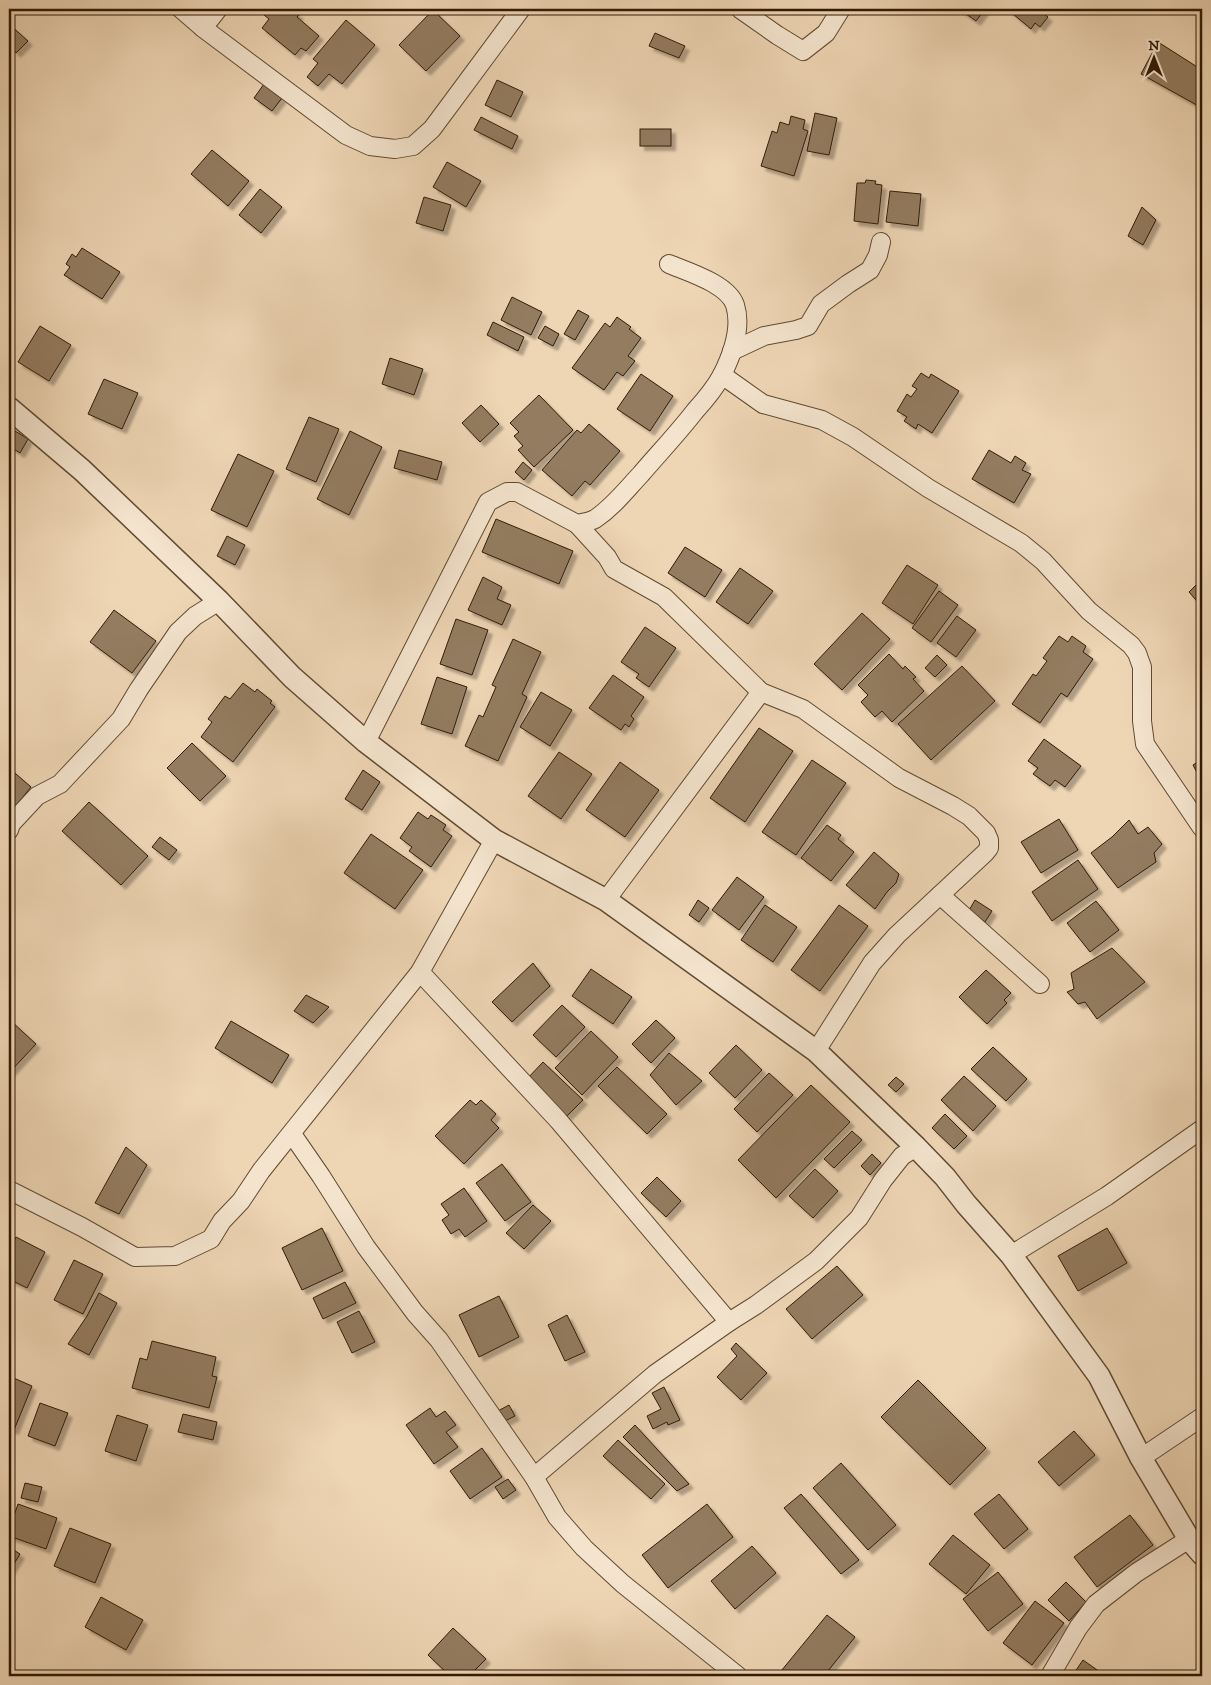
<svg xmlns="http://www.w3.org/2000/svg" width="1211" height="1685" viewBox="0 0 1211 1685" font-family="'IM FELL DW Pica',serif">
<defs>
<filter id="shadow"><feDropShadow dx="4.5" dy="4.5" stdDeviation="1" flood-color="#0004"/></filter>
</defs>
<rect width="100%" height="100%" fill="#eed5b4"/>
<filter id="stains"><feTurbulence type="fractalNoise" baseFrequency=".004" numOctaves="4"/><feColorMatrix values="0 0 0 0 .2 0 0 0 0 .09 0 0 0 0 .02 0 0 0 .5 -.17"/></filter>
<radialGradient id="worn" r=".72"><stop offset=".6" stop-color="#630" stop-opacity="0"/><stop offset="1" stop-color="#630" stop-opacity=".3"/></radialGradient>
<g fill="#937c60" stroke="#301b06" filter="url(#shadow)">
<polygon points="269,9 282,9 285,11 287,9 291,9 299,15 297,17 319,36 306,51 301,48 295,55 262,28 269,19 264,15"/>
<polygon points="959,9 985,9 976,21"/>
<polygon points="1007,9 1040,9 1039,10 1048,17 1040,27 1035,23 1031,29"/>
<polygon points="433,10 460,36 426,71 399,45"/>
<polygon points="346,20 375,45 342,84 329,74 318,86 307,77 318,63 313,59"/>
<polygon points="9,24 28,41 16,53 9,45"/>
<polygon points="655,33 685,46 679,58 649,46"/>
<polygon points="1158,42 1202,70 1202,108 1141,74"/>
<polygon points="497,80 523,92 511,117 485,105"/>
<polygon points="264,84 282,98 272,111 254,98"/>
<polygon points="815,113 837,118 829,155 807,151"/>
<polygon points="791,116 805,120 803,129 808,131 794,176 761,166 772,131 777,133 780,122 789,125"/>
<polygon points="481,117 518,136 512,149 474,130"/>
<rect x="640" y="129" width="31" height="17"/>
<polygon points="212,150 249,181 228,206 191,174"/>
<polygon points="447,162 481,181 466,207 433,187"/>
<polygon points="866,180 876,181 875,184 882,185 878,224 854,221 857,183 865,183"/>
<polygon points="260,189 282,207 261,233 239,215"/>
<polygon points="890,191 921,194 918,226 886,222"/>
<polygon points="424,197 451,205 443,231 416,223"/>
<polygon points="1142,207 1156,220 1143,245 1128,236"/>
<polygon points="82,248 120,272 102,299 64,275 70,267 66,264 72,254 76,257"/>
<polygon points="512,297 542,312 531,335 501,320"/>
<polygon points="578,310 589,316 575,340 564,334"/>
<polygon points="617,317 631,327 629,329 641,338 628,356 635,361 623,376 617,372 604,390 572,368 605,323 610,327"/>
<polygon points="493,322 524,337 518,351 487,335"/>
<polygon points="40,326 71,345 49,381 18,362"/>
<polygon points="545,326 559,334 553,346 538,338"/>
<polygon points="390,358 423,369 414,395 382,384"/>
<polygon points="921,373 929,378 931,374 959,391 932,433 918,424 916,429 904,421 907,417 897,411 907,394 911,397 917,389 912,386"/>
<polygon points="641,374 673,396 650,431 617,409"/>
<polygon points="104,379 138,393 122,429 88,414"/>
<polygon points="539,395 573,430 534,467 518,450 523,446 514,436 519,432 510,423"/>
<polygon points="481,405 499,424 480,442 462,423"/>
<polygon points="309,417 339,429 316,482 286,469"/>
<polygon points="589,424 620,451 590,485 585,481 572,496 542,470 577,430 581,433"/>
<polygon points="15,431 28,439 20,453 9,446 9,442"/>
<polygon points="350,431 382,447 349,515 317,499"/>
<polygon points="399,450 442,462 437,480 394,468"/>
<polygon points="989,450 1011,463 1015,456 1026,463 1022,470 1031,474 1014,503 972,479"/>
<polygon points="238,454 274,471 247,527 211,510"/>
<polygon points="523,462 532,470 524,480 515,472"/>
<polygon points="496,519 573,551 559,584 482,552"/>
<polygon points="227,536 245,545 235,565 217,556"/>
<polygon points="685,547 722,570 705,597 668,573"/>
<polygon points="907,565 938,585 913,624 882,603"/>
<polygon points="740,568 773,591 748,624 716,602"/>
<polygon points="483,577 502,587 497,599 511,605 502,625 468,610"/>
<polygon points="1202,579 1202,607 1189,592"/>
<polygon points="939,591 958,605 931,642 912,628"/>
<polygon points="114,610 156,641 132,673 90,642"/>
<polygon points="862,613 890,639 842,690 814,664"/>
<polygon points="957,616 976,630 956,657 937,643"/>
<polygon points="456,619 488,630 472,675 440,664"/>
<polygon points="645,627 676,648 649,687 636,678 639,674 621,662"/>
<polygon points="1059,636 1068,642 1072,636 1086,646 1083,652 1093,659 1067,697 1061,693 1040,723 1012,704 1033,674 1036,676 1047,661 1043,658"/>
<polygon points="513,639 541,652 522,694 527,697 498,761 465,746 479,715 483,717 496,687 492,685"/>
<polygon points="889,654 903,669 905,666 916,677 913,679 924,691 892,722 882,711 875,717 861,702 868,695 858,685"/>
<polygon points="937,655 947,665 935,677 925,668"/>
<polygon points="962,666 995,701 931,760 898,724"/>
<polygon points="613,675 644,697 631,716 634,719 629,727 625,724 621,730 589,708"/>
<polygon points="437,677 467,687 452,734 421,724"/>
<polygon points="243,683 255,692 257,689 272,701 270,703 275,707 233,762 201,737 212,722 208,719 225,696 230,699"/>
<polygon points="541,692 572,710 550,746 520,727"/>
<polygon points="759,728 793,751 745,822 710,798"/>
<polygon points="1044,739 1081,766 1065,787 1055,780 1050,786 1033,774 1038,768 1028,761"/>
<polygon points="192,743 226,776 200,801 167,768"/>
<polygon points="559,752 592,774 561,819 528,796"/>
<polygon points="1202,759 1202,782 1193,765"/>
<polygon points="812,760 846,783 796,855 762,832"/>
<polygon points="620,762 659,790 625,837 586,810"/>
<polygon points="9,768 31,787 9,814"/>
<polygon points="363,770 380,782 362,810 345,799"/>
<polygon points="89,802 148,856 121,885 62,831"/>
<polygon points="418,812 428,819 431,815 446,825 443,830 452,836 431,867 409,851 412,847 400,838"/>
<polygon points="1059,819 1078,850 1041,873 1021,842"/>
<polygon points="1129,820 1138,834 1148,827 1162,844 1154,853 1156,862 1118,888 1091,853 1112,837"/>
<polygon points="827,825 841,835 838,839 854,852 831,881 801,858"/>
<polygon points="371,834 423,870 395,909 344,873"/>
<polygon points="160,837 177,850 169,860 152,847"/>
<polygon points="874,852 899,874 896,883 887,892 875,909 846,885"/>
<polygon points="1078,860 1098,889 1052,921 1032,892"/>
<polygon points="737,877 764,897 739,930 712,910"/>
<polygon points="698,900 709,908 699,922 689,915"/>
<polygon points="975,900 992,911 985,922 968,912"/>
<polygon points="1096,901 1119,930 1090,952 1067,923"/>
<polygon points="765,905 797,927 773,962 741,940"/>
<polygon points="839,905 868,926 820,991 791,970"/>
<polygon points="1112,948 1145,982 1097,1019 1085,1002 1078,1004 1067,992 1074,989 1071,973"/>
<polygon points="533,963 550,986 512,1022 492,1002"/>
<polygon points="591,969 632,997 613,1024 572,996"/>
<polygon points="986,970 1011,993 1004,1000 1007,1003 987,1024 959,997"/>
<polygon points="306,995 329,1007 313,1023 294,1011"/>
<polygon points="562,1005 585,1027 556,1057 533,1035"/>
<polygon points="656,1020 675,1038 651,1063 632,1044"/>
<polygon points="11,1021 36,1044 9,1073 9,1023"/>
<polygon points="231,1021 289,1055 272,1083 215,1048"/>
<polygon points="591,1031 618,1057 582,1095 555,1068"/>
<polygon points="736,1045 762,1070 735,1098 709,1073"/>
<polygon points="993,1047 1027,1079 1006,1101 971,1069"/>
<polygon points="669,1053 702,1081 676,1105 650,1075"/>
<polygon points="543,1062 583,1100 567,1116 527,1079"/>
<polygon points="617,1067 667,1114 647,1134 598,1086"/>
<polygon points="769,1073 793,1095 757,1132 734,1109"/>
<polygon points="964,1076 996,1106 973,1131 941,1100"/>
<polygon points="896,1077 904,1084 896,1092 888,1085"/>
<polygon points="811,1085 850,1122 776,1198 738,1160"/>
<polygon points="470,1100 476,1105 481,1100 496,1114 491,1120 499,1128 464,1164 435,1136"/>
<polygon points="945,1114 967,1136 954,1149 932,1128"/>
<polygon points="852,1131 862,1140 834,1168 824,1159"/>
<polygon points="126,1147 147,1165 119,1214 95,1203"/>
<polygon points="872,1154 881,1163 870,1175 861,1166"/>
<polygon points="502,1164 531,1202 505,1221 476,1183"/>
<polygon points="815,1169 838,1191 813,1218 789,1196"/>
<polygon points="657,1177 681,1201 666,1217 641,1193"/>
<polygon points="464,1188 487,1221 465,1237 459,1229 451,1234 442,1220 449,1215 441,1204"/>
<polygon points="533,1205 551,1221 524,1249 506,1233"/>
<polygon points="322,1228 343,1271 302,1290 282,1248"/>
<polygon points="1107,1228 1127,1263 1078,1291 1058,1256"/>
<polygon points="16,1237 45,1252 27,1288 9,1279 9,1251"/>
<polygon points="74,1260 103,1274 83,1314 54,1300"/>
<polygon points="837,1266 863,1295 812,1339 786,1309"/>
<polygon points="345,1282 356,1303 323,1319 313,1298"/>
<polygon points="99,1293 117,1303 89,1355 68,1344 87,1316"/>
<polygon points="499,1296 519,1337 479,1357 459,1315"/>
<polygon points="359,1311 375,1342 352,1353 337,1322"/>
<polygon points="567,1315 585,1352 565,1361 548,1325"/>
<polygon points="152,1341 216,1357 212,1376 217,1377 209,1408 132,1388 140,1358 147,1360"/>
<polygon points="736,1343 767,1373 741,1400 717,1377 737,1356 731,1349"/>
<polygon points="9,1376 32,1386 14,1430 9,1428"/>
<polygon points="918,1380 986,1448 950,1485 881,1417"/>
<polygon points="664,1387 680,1420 668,1425 667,1422 653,1429 647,1416 661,1409 652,1393"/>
<polygon points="40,1403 68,1413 55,1446 28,1436"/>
<polygon points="509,1405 515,1416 501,1423 496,1412"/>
<polygon points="430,1408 436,1417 445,1411 456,1425 446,1432 458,1447 434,1464 406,1425"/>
<polygon points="183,1414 217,1422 213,1440 178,1432"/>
<polygon points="117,1415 148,1425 136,1461 105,1451"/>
<polygon points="635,1425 689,1484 677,1491 623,1437"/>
<polygon points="1074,1431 1095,1455 1059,1486 1038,1462"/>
<polygon points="618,1440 665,1484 651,1499 603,1456"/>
<polygon points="482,1448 502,1477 470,1499 450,1471"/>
<polygon points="841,1463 896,1525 868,1550 813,1488"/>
<polygon points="508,1479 516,1490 503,1499 495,1487"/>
<polygon points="25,1483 42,1487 38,1502 21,1498"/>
<polygon points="801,1494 859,1560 841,1574 784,1508"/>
<polygon points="999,1494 1028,1529 1004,1549 974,1514"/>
<polygon points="18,1504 57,1518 46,1549 9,1536 9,1530"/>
<polygon points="707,1504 733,1537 668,1588 642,1555"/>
<polygon points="1130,1515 1153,1545 1097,1587 1074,1557"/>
<polygon points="70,1528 111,1544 95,1583 54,1566"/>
<polygon points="953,1535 990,1565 966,1594 929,1564"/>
<polygon points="752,1546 776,1573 735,1609 711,1581"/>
<polygon points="9,1547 20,1554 9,1572"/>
<polygon points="998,1572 1023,1604 988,1631 963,1599"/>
<polygon points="1066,1582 1086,1602 1069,1621 1048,1600"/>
<polygon points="101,1597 143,1620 126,1650 85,1627"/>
<polygon points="1035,1601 1064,1623 1032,1665 1003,1643"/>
<polygon points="827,1615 855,1637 824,1676 777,1676"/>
<polygon points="453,1628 486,1659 469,1676 450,1676 428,1655"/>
<polygon points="1083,1660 1100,1672 1105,1676 1072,1676"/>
</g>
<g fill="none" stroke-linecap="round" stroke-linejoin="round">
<defs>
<g id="minor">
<polyline points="181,9 203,28 346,135 370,146 395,149 413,146 432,129 521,9"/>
<polyline points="740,9 777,35 803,51 826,33 841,9"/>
<polyline points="203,28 218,9"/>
<polyline points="732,351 764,336 796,330 808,326 821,304 848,284 870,270 878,255 881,242"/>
<polyline points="722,375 763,404 822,420 853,437 928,488 1021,543 1043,561 1089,611 1131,645 1137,653 1142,667 1142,721 1145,744 1202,828"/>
<polyline points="577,524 607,557 614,569 664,597 761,692 803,709 899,778 953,806 969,816 986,833 989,840 989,848 985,853 897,935 872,963 816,1051"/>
<path d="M366,742L488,502L507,492H517L577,524C582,523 589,522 595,519C613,507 626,490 641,474C659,453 678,433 695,411C705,400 715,388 722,375C732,355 742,327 735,305C728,284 688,272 669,264"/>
<polyline points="9,830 11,824 37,796 60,784 121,719 139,689 178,632 195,616 219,601"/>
<polyline points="940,895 1040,984"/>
<polyline points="606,900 761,692"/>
<polyline points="420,972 558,1120 729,1322"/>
<polyline points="292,1134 321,1176 366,1247 415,1313 439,1340 534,1477 557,1517 584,1548 623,1584 738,1676"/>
<polyline points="9,1190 82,1227 135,1257 175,1256 211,1239 222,1221 241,1201 261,1171 420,972 494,840"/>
<polyline points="1011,1255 1107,1196 1202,1129"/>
<polyline points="1141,1458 1202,1417"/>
<polyline points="534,1477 655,1374 729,1322 756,1305 816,1261 859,1218 883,1180 902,1156 916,1147"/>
<polyline points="1050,1676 1078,1628 1096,1604 1136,1573 1189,1539"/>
</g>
<polyline id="tertiary" points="9,408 82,470 219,601 292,677 366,742 494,840 606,900 816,1051 916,1147 945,1177 966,1204 1011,1255 1099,1376 1141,1458 1189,1539 1202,1554"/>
</defs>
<use href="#minor" stroke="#604a32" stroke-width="20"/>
<use href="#tertiary" stroke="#604a32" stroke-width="24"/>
<use href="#minor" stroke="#f4e4ce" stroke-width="18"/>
<use href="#tertiary" stroke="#f4e4ce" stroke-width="21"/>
</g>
<rect width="1211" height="1685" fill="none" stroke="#eed5b4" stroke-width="30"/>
<rect x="10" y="10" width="1191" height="1665" fill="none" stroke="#301b06" stroke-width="2.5"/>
<rect x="15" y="15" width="1181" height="1655" fill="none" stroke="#301b06"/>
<g transform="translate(1154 58)" stroke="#f4e4ce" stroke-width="4" paint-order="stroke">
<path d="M0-4L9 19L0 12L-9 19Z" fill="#301b06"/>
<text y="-8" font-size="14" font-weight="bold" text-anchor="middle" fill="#301b06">N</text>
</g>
<rect width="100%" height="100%" filter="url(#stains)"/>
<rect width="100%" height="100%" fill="url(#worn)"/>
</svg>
